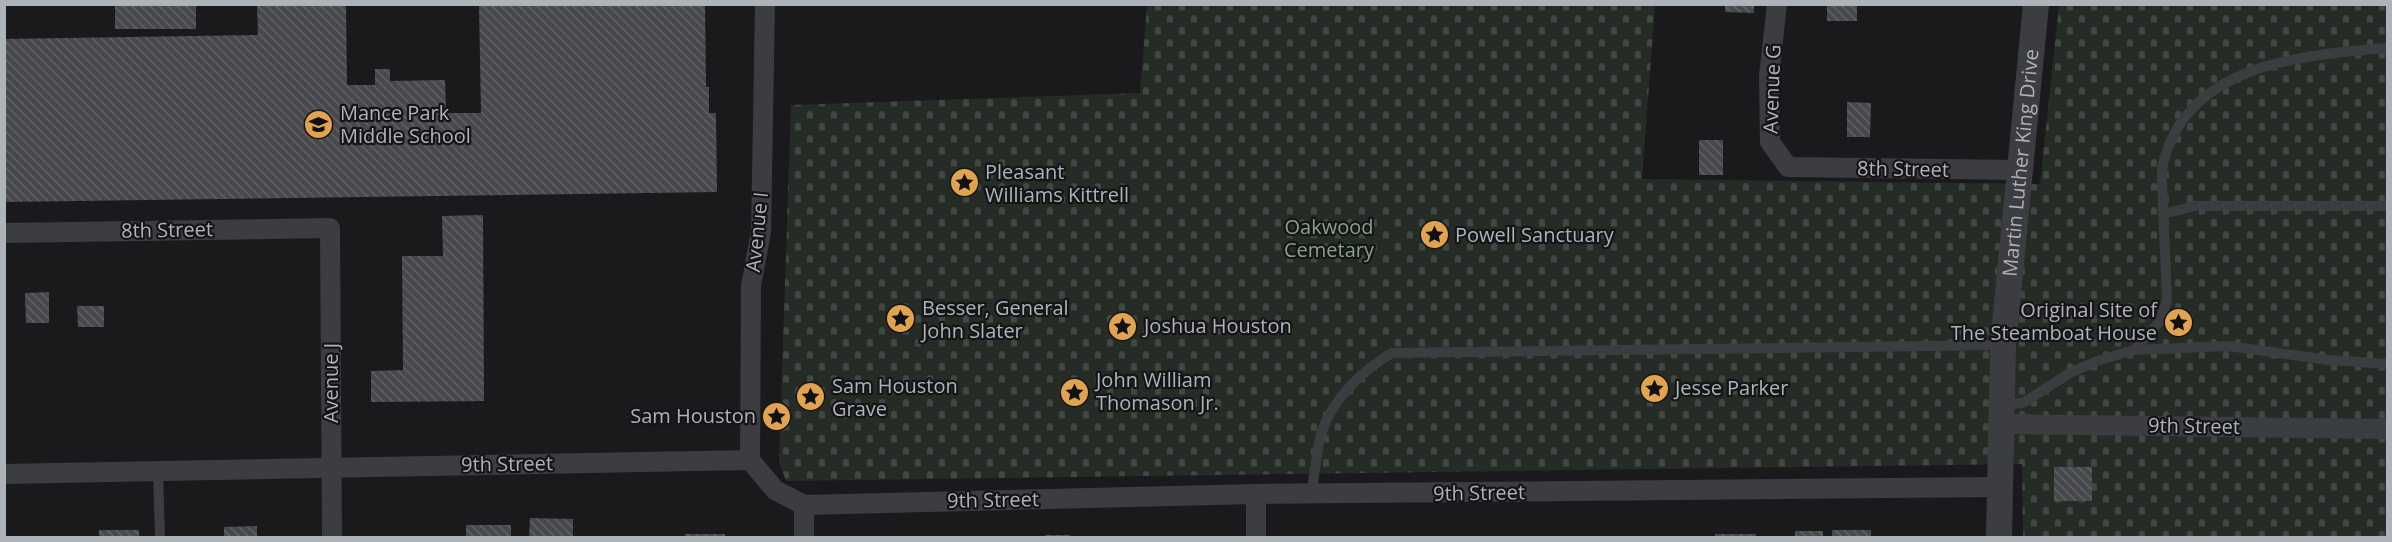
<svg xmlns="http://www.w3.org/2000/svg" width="2392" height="542" viewBox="0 0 2392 542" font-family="'Open Sans',sans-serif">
<defs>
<pattern id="cemetery-stones" width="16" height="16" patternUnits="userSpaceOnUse" patternTransform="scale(1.5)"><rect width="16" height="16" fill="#242c25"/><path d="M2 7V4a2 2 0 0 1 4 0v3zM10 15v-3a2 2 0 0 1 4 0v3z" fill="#414843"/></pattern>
<pattern id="building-back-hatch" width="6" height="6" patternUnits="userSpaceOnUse" patternTransform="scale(1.5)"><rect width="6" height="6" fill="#47494c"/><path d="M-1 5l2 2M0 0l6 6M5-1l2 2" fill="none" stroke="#5f6164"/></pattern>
</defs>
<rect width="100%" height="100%" fill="#1a1a1c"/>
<polygon fill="url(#cemetery-stones)" points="1147,5 1655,5 1642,179 2040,184 2059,5 2387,5 2387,537 2023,537 2022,464 786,481 779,462 791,105 1140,93"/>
<g fill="url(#building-back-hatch)">
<rect x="115" y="4" width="81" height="25"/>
<polygon points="257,4 346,4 347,85 375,85 375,69 390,69 390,81 445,80 446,113 481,113 479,4 705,4 706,87 709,87 709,113 716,113 717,192 4,202 4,39 258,35"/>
<polygon points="1725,4 1754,4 1754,13 1725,12"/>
<rect x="1827" y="4" width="30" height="17"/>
<polygon points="1847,102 1871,103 1870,137 1847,137"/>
<rect x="1699" y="140" width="24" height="35"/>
<polygon points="483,215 484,401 371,402 371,371 403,370 402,256 443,256 442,216"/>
<polygon points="49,292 49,323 26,323 25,293"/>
<polygon points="77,306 104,306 104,327 78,327"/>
<rect x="2054" y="467" width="38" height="34"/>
<polygon points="530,518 573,519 573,538 529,538"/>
<rect x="466" y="525" width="45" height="13"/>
<polygon points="257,526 257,538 224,538 224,527"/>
<rect x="99" y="530" width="40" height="8"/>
<rect x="1832" y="530" width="39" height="8"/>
<rect x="1795" y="531" width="28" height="7"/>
<rect x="685" y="534" width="40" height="4"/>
<rect x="1715" y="534" width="41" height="4"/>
<rect x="1045" y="535" width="25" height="3"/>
</g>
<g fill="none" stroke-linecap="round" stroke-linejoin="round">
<g stroke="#3c3d41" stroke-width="10">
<path d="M2388,48C2303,55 2187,63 2163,164C2160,176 2163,192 2163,205C2164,237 2166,269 2167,300L2160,321L2134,350L2228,346L2329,360L2388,364"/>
<polyline points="2164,214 2195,206 2388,206"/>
<polyline points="2003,404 2023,403 2070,373 2097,361 2134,350"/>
<polyline points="158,471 160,538"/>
<path d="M1311,495C1315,474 1316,451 1322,431C1334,397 1363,370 1392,353L2003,345"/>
</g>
<g stroke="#3c3d41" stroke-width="20">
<polyline points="1777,4 1769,76 1770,142 1788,167 2019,170"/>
<polyline points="4,233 330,228 332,538"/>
<polyline points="2001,424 2388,429"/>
<polyline points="750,460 751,286 761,232 765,4"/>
<polyline points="4,474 750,460 775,490 804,505 1256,494 1999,487"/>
<polyline points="804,538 804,505"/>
<polyline points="1256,538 1256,494"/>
</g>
<path stroke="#3c3d41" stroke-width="26" id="s1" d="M1999,538L2003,345L2036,4"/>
</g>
<defs>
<symbol id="school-disc" viewBox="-11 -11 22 22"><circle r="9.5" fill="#e1a34d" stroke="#151517"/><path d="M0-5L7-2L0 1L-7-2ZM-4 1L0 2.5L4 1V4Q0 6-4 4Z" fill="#111"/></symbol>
<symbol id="sight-disc" viewBox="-11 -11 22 22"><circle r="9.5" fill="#e1a34d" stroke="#151517"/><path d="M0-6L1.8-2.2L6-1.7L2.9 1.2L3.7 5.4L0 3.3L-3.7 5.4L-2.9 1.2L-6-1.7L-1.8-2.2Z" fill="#111"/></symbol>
</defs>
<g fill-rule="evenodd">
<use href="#school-disc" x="302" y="108" width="33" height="33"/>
<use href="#sight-disc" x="948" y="166" width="33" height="33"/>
<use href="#sight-disc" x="1418" y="218" width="33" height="33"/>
<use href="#sight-disc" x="884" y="302" width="33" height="33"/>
<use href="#sight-disc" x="2162" y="306" width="33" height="33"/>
<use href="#sight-disc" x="1106" y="310" width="33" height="33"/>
<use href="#sight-disc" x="1638" y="372" width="33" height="33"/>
<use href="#sight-disc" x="1058" y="376" width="33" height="33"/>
<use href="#sight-disc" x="794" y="380" width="33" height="33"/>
<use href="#sight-disc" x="760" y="400" width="33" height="33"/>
</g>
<g text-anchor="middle" stroke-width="4.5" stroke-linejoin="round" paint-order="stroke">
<g font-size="20" fill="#aeb3ba" stroke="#151517">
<text transform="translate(1772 89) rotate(-88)" y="7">Avenue G</text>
<text dy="7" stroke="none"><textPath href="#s1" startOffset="376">Martin Luther King Drive</textPath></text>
<text transform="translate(1903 169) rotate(1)" y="7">8th Street</text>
<text transform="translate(167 230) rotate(-1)" y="7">8th Street</text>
<text transform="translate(757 232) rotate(-84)" y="7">Avenue I</text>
<text transform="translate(331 383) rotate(-90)" y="7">Avenue J</text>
<text transform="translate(2194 426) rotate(1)" y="7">9th Street</text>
<text transform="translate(507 464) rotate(-1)" y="7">9th Street</text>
<text transform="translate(1479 493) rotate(-1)" y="7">9th Street</text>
<text transform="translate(993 500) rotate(-1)" y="7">9th Street</text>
</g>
<g font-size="20" fill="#aeb3ba" stroke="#151517" text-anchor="start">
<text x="340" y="120">Mance Park<tspan x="340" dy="23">Middle School</tspan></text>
<text x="985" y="179">Pleasant<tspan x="985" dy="23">Williams Kittrell</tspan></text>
<text x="1455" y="242">Powell Sanctuary</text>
<text x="922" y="315">Besser, General<tspan x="922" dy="23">John Slater</tspan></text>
<text x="2157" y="317" text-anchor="end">Original Site of<tspan x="2157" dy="23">The Steamboat House</tspan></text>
<text x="1144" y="333">Joshua Houston</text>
<text x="1096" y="387">John William<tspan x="1096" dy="23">Thomason Jr.</tspan></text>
<text x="832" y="393">Sam Houston<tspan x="832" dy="23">Grave</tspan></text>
<text x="1675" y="395">Jesse Parker</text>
<text x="756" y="423" text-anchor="end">Sam Houston</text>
</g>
<g font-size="20" fill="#88a387" stroke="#151517">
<text x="1329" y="234">Oakwood<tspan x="1329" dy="23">Cemetary</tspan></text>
</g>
</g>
<rect width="2392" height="542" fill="none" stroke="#aeb3ba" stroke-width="12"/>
</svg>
